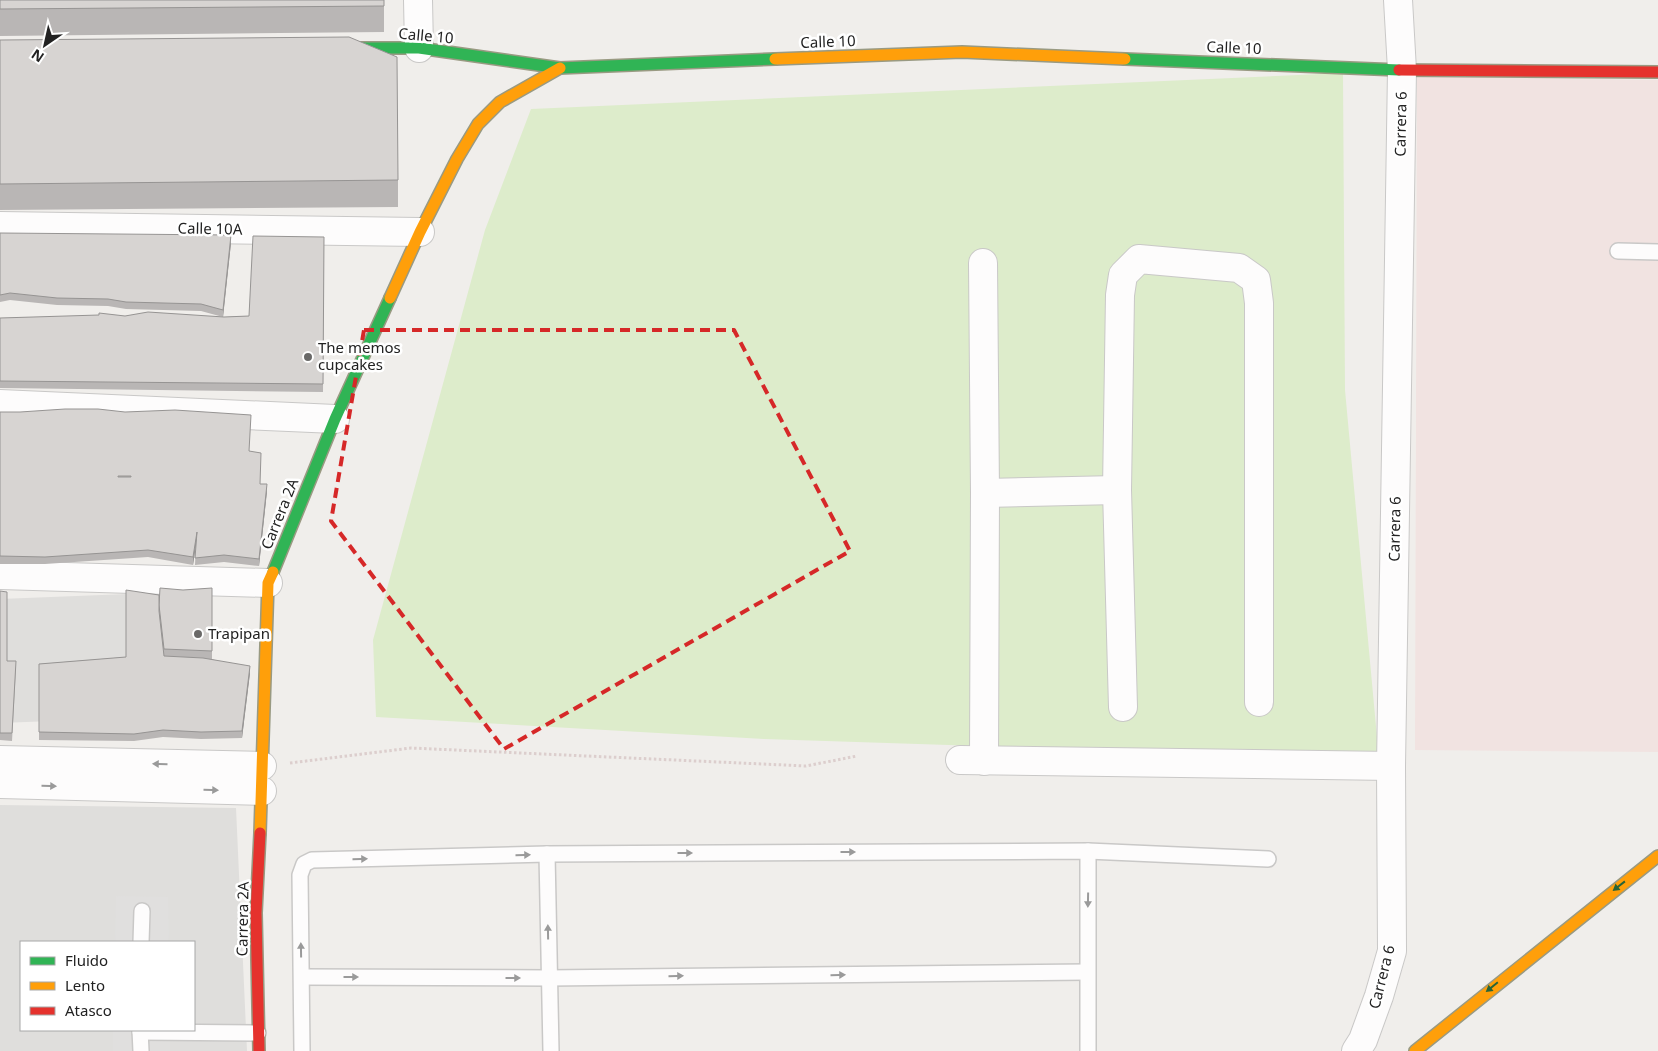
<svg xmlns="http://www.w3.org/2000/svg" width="1658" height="1051" viewBox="0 0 1658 1051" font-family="'Noto Sans',sans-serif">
<rect width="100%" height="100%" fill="#f0eeeb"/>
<g fill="#dfdedc" fill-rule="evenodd">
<polygon points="204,591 210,715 0,723 0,599"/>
<path d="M0,805L236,808L247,1051H0ZM21,942H194V1030H21Z"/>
</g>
<polygon fill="#f1e3e1" points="1417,76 1658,80 1658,752 1415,750"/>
<polygon fill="#ddeccb" points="1343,73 1345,390 1379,759 764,739 376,717 373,640 485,230 531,109"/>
<g fill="#e0dfde">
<polygon points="116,896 168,897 169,942 115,942"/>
<rect x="113" y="1030" width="57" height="21"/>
</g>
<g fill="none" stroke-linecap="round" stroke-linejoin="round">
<defs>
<g id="lane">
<polyline points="1618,251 1658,252"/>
<polyline points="547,854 551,1051"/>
<polyline points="141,942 142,911"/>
<polyline points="302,977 549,978 1087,972"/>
<polyline points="140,1030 141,1051"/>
<polyline points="140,1032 258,1033"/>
<polyline points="302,1051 300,875 304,864 312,860 547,854 1088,851 1268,859"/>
<polyline points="1088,1051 1088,851"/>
</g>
<g id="street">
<polyline points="418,0 419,48"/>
<polyline points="0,226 420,232"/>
<polyline points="983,263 985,493 984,761"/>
<polyline points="0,404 335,419"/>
<polyline points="985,493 1117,490"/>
<polyline points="0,575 268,583"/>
<polyline points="1123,707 1117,490 1120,295 1123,275 1139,259 1239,268 1256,280 1259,303 1259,702"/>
<polyline points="0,760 262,766"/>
<polyline points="960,760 1391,766"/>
<polyline points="0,784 262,791"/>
<polyline points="1356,1051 1363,1040 1379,996 1392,951 1391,766 1402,70 1398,0"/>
</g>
<g id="fast">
<polyline points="339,48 419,48 560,68 775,59"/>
<polyline points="1125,59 1399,70"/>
<polyline points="273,572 335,419 390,298"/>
</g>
<g id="slow">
<polyline points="775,59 962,52 1125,59"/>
<polyline points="390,298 420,232 457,159 478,124 500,102 560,68"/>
<polyline points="260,833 268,583 273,572"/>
<polyline points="1415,1051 1658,856"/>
</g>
<g id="jam">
<polyline points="1399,70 1658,72"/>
<polyline points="259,1051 256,913 260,833"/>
</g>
</defs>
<use href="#lane" stroke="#c9c8c7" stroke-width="18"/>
<use href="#street" stroke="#c9c8c7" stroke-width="30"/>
<use href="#fast" stroke="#999a82" stroke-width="14"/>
<use href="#slow" stroke="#999a82" stroke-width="14"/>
<use href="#jam" stroke="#999a82" stroke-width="14"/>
<polyline stroke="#dccecd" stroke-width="3" stroke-dasharray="2.5 2.5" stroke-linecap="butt" points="290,763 411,748 806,766 857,756"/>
<use href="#lane" stroke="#fdfcfc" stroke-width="15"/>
<use href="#street" stroke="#fdfcfc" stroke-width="28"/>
<use href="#fast" stroke="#30b455" stroke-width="11"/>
<use href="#slow" stroke="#ff9f0a" stroke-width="11"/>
<use href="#jam" stroke="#e5322d" stroke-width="11"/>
</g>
<g fill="#b9b6b5">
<polygon points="0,0 384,0 384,32 0,36"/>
<polygon points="0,40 398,180 398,207 0,210"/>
<polygon points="0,233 231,243 223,317 201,311 126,309 108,306 57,305 10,300 0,302"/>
<polygon points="324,237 323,392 0,388 0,318 125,316 224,317 249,316"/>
<polygon points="0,412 250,451 260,484 267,491 259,566 224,562 195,565 196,544 193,565 148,557 45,564 0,564"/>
<polygon points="212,589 212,659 250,673 242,738 201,739 163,737 134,741 39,740 39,664 126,657 159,595 183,590"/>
<polygon points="0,591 7,661 16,668 12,741 0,740"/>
</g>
<g fill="#969493">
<polygon points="231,235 231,243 223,317 223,310"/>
<polygon points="267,484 267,491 259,566 259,559"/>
<polygon points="197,532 197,539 193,565 193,557"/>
<polygon points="250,666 250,673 242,738 242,731"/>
</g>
<g fill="#d7d4d2" stroke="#969493" fill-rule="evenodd">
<polygon points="0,0 384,0 384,6 0,9"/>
<polygon points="349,37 397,57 398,180 0,184 0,40"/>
<polygon points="0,233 231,235 223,310 201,304 126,302 108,299 57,298 10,293 0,295"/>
<polygon points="253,236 324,237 323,384 0,381 0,318 99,315 99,313 125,316 148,312 224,317 249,316"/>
<path d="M65,409H98L125,412L175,410L251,415L249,451L261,453L260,484H267L259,559L224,555L195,558L197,532L193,557L148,550L45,557L0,556V412H20ZM118,476H131V477H118Z"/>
<polygon points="160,588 183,590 212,588 212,651 164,649 159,605"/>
<polygon points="126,590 159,595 159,611 164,656 203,658 250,666 242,731 201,732 163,730 134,734 39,732 39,664 126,657"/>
<polygon points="0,591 7,592 7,661 16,661 12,733 0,733"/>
</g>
<defs><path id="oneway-solid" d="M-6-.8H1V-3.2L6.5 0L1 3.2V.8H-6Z" transform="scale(1.25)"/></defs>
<g fill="#9a9a9a">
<use href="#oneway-solid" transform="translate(160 764) rotate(-179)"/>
<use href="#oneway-solid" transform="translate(49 786) rotate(2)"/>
<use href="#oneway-solid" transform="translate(211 790) rotate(2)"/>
<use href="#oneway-solid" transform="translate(848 852)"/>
<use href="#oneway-solid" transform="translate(685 853)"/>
<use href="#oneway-solid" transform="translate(523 855) rotate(-1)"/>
<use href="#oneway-solid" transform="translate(360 859) rotate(-1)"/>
<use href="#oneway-solid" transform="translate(1088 900) rotate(91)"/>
<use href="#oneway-solid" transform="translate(548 932) rotate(-91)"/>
<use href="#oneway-solid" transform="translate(301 950) rotate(-91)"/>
<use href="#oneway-solid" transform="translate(838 975) rotate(-1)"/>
<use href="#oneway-solid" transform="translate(676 976) rotate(-1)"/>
<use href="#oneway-solid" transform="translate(351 977)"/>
<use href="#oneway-solid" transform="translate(513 978)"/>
</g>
<g fill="#286439">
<use href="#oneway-solid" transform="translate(1619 886) rotate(142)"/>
<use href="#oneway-solid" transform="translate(1492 987) rotate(141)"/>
</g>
<path fill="none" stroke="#d62828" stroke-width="4" stroke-dasharray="10 6" stroke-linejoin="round" d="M364,330H734L850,551L504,749L331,521Z"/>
<g fill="#6a6968" stroke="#fff" stroke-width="2">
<circle cx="308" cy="357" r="5"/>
<circle cx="198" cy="634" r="5"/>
</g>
<g text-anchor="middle" stroke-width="5" stroke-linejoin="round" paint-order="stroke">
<g font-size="15" fill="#222" stroke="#fff">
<text transform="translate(426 36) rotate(5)" y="5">Calle 10</text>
<text transform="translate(828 42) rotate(-2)" y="5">Calle 10</text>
<text transform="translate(1234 48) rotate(2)" y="5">Calle 10</text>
<text transform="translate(1401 124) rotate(-89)" y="5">Carrera 6</text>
<text transform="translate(210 229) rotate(1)" y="5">Calle 10A</text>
<text transform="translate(280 514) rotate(-68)" y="5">Carrera 2A</text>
<text transform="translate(1395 529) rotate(-89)" y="5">Carrera 6</text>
<text transform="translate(243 919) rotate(-89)" y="5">Carrera 2A</text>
<text transform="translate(1382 977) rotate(-76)" y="5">Carrera 6</text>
</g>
<g font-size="15" fill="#222" stroke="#fff" text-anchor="start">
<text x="318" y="353">The memos<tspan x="318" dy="17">cupcakes</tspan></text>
<text x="208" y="639">Trapipan</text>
</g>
</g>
<rect x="20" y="941" width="175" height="90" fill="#ffffff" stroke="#a7a7a7"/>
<rect x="30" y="957" width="25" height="8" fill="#30b455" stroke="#a7a7a7"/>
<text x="65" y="966" font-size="15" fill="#222222">Fluido</text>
<rect x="30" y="982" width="25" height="8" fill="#ff9f0a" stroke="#a7a7a7"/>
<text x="65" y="991" font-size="15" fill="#222222">Lento</text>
<rect x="30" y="1007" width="25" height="8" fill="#e5322d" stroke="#a7a7a7"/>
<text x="65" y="1016" font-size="15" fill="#222222">Atasco</text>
<g transform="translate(45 45) rotate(214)" stroke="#ffffff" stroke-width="4" paint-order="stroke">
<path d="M0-4L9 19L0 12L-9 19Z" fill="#222222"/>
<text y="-8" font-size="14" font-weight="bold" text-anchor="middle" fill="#222222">N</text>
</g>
</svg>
